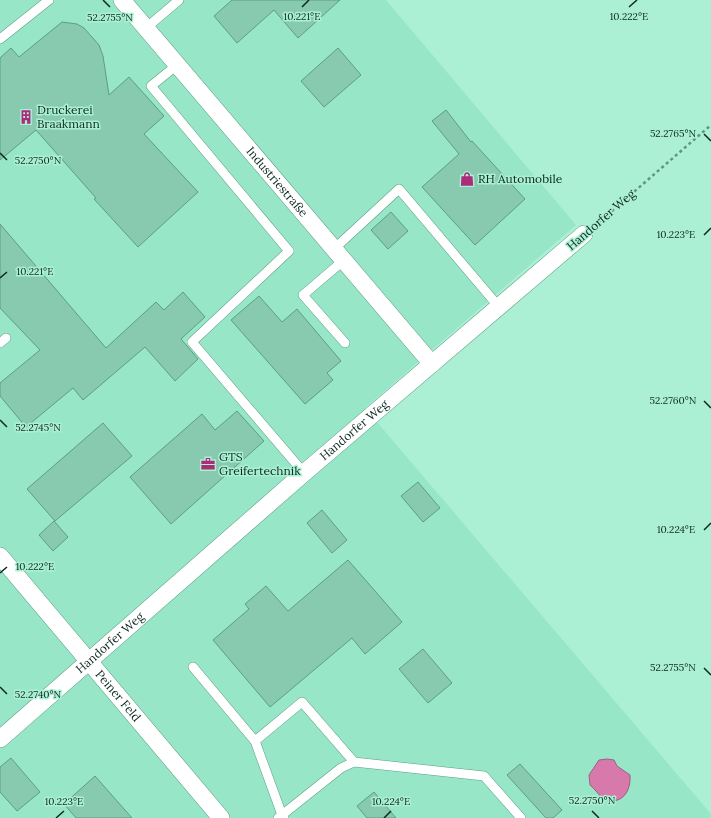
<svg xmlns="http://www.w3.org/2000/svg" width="711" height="818" viewBox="0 0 711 818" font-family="Lora,serif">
<rect width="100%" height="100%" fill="#abf0d4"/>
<polygon fill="#98e6c8" points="0,0 386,0 576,225 365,408 711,814 711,818 0,818"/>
<path fill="#d879ac" stroke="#9b6182" d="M607,759L614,760L617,766L630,775C631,787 626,800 613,801C609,801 606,801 603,799C599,795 595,789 590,785L589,775L599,760Z"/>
<g fill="#87cab0" stroke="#5b9e84">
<polygon points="232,0 340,0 298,38 274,10 237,43 214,16"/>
<polygon points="62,22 77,24 84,28 99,45 103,56 109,95 129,77 164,116 144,134 198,192 138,247 94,199 96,198 36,130 0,160 0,58 11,48 19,57"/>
<polygon points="338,48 361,75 324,107 301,81"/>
<polygon points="446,110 471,142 472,141 525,199 475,245 422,187 459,154 432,121"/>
<polygon points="391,212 408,231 388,249 371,230"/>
<polygon points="0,224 106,348 156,302 164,310 183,292 205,317 181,339 198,359 175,381 145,347 83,400 73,388 26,427 0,396 0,383 40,350 0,308"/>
<polygon points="259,296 282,322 297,309 341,361 327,373 333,380 305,404 231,320"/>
<polygon points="237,411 264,441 171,524 130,477 202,414 215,430"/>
<polygon points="103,423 132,456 55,521 27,489"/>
<polygon points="418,482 440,508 423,522 401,496"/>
<polygon points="322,510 347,540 332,553 307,523"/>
<polygon points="54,521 68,537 53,551 39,535"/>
<polygon points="348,560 402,622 365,654 352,638 270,707 213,640 249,609 245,604 266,586 288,611"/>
<polygon points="423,649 452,683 428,703 399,669"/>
<polygon points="11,758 40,792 17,811 0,792 0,767"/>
<polygon points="520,764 562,810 553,818 546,818 507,775"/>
<polygon points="95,776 132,818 76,818 64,804"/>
<polygon points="374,792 396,818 367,818 357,806"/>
</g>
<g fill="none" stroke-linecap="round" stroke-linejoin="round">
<defs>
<g id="service">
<polyline points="146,28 179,0"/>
<polyline points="0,39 49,0"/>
<polyline points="177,65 151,86 289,251 192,342 304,473"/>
<polyline points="334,249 399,189 499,307"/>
<polyline points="344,260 303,295 345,343"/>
<polyline points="0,343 6,338"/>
<polyline points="193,667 255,741 282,815 278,818"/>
<polyline points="255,741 302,702 354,762"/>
<polyline points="284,818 282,815 341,768 354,762 484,776 521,818"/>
</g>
<g id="minor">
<path id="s1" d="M122,0L432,364"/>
<path id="s2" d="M0,556L221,818"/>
<path id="s3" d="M0,739L304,473L584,234"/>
</g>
</defs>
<use href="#service" stroke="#5b9e85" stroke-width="10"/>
<use href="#minor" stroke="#5b9e85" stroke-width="18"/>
<polyline stroke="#629581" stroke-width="2.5" stroke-dasharray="3 3" stroke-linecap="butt" points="598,223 711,125"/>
<use href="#service" stroke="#fff" stroke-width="9"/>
<use href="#minor" stroke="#fff" stroke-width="17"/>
</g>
<path fill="none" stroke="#0d291f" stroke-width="1.5" d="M103,0L110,7M302,7L309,0M629,7L637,0M704,134L711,141M0,153L7,160M704,235L711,228M0,278L7,272M704,401L711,408M0,420L7,427M704,530L711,523M0,573L7,567M704,668L711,675M0,687L7,694M592,811L599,818M56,818L64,811M384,818L391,811"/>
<defs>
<symbol id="building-bare" viewBox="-9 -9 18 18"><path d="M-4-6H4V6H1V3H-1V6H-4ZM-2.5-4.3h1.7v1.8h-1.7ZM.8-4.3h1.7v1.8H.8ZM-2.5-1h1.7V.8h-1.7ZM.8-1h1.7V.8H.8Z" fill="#ac2c7a" stroke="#abf0d4" stroke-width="2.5" paint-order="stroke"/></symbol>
<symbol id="shop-bare" viewBox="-9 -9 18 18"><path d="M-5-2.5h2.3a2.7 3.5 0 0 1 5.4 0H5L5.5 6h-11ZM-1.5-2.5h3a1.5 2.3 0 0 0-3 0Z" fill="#ac2c7a" stroke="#abf0d4" stroke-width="2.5" paint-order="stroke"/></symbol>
<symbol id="office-bare" viewBox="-9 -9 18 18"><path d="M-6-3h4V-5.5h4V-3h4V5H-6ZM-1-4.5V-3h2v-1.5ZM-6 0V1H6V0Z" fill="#ac2c7a" stroke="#abf0d4" stroke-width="2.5" paint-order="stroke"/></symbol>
</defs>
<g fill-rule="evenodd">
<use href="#building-bare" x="16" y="107" width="20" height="20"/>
<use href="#shop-bare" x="457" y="169" width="20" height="20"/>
<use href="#office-bare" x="198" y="454" width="20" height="20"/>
</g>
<g text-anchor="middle" stroke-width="3" stroke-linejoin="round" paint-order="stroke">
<g font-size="12" fill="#0d291f" stroke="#abf0d4" text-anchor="start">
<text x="37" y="114">Druckerei<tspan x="37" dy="14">Braakmann</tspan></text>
<text x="478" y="183">RH Automobile</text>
<text x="219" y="461">GTS<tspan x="219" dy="14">Greifertechnik</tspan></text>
</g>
<g font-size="12" fill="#0d291f" stroke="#abf0d4">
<text dy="4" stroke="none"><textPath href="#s1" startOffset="239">Industriestraße</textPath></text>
<text transform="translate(601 220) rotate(-41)" y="4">Handorfer Weg</text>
<text dy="4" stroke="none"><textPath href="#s3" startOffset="470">Handorfer Weg</textPath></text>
<text dy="4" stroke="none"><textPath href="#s3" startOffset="146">Handorfer Weg</textPath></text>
<text dy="4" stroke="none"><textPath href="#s2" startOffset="183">Peiner Feld</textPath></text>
</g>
</g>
<g font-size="10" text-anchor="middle" fill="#0d291f" stroke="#abf0d4" stroke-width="3" stroke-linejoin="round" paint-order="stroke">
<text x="302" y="20">10.221°E</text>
<text x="629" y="20">10.222°E</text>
<text x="110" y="21">52.2755°N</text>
<text x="673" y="137">52.2765°N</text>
<text x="38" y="164">52.2750°N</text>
<text x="676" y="238">10.223°E</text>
<text x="35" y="275">10.221°E</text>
<text x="673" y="404">52.2760°N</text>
<text x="38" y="431">52.2745°N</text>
<text x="676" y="533">10.224°E</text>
<text x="35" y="570">10.222°E</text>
<text x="673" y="671">52.2755°N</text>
<text x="38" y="698">52.2740°N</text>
<text x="592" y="804">52.2750°N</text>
<text x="64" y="805">10.223°E</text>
<text x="391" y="805">10.224°E</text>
</g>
</svg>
